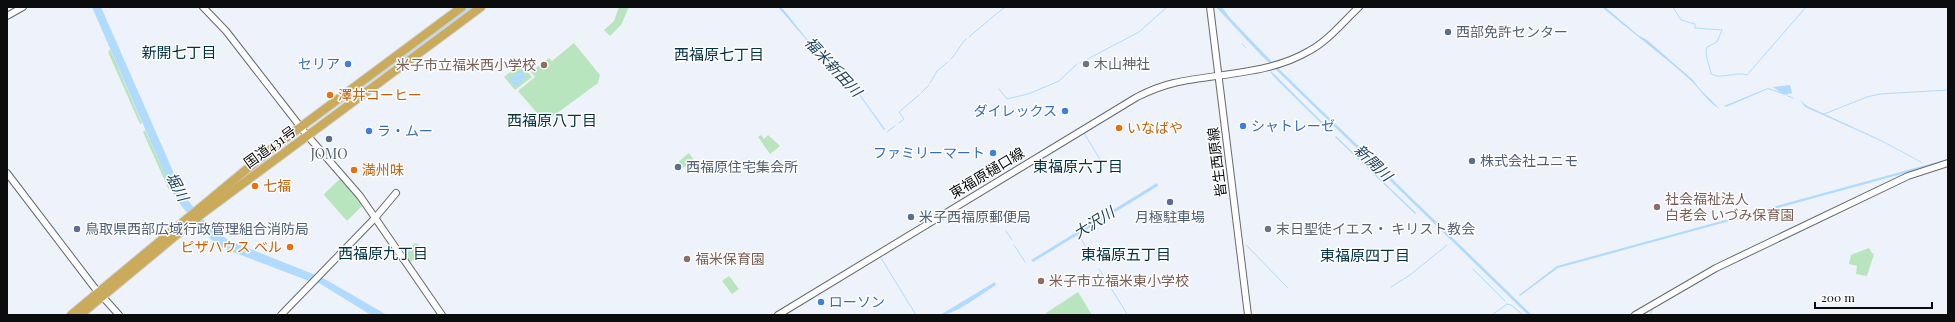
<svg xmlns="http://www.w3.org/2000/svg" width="1955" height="322" viewBox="0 0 1955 322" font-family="'Playfair Display','Noto Sans JP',serif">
<rect width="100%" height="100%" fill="#eef2fa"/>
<g fill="#b9e5be">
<polygon points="619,7 629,7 621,25 610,36 604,30 614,21"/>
<polygon points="574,43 600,75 598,83 545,122 518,91 535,77 531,72 549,58 552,61"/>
<polygon points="110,49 142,123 140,124 108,52"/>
<polygon points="522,63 528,67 525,69 532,77 515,90 504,77"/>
<polygon points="145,130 171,188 169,190 143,132"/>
<polygon points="761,135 764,139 768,135 780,146 770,154 758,137"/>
<polygon points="689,153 694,160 683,168 678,162"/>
<polygon points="340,179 363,205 347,221 324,195 325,193"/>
<polygon points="415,243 418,244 424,253 409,263 404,253"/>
<polygon points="1869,248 1872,253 1874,254 1867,276 1856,274 1857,266 1849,264 1851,255"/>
<polygon points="729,276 739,289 732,294 722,281"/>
<polygon points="1078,292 1092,315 1047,315 1046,313"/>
</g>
<g fill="#b0dbfe">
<polygon points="92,7 101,7 183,194 210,228 230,241 323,278 387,315 371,315 319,283 317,284 217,246 183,208 173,193"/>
<polygon points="469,7 473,7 267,158 264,163 263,161 227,190 267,157"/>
<polygon points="778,7 783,9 807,39 848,78 885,129 884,130 850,82 810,44"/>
<polygon points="1216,7 1222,7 1230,18 1278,68 1532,315 1528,315 1260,54"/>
<path d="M1602,7H1605L1638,35L1647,40L1693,80L1699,88L1720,109C1707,102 1699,87 1687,77C1660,53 1630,31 1602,7Z"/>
<polygon points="521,70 526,78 515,87 509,79"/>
<polygon points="1271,71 1331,131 1330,132 1277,80 1270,72"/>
<polygon points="1790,85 1792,93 1785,95 1768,89 1726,107 1724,106 1768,88 1780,92 1773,87"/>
<polygon points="1800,100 1807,106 1881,140 1920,161 1924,164 1881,141 1805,107"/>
<polygon points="1336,136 1416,213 1415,214 1335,137"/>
<polygon points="1948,159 1948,161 1913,171 1558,268 1520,296 1519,295 1557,266"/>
<polygon points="1157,183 1158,186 1033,262 1031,260"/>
<path d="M995,282L996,285C983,293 955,315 940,315Z"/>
</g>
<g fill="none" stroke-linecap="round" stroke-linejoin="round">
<g stroke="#b0dbfe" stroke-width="1">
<path d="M1673,7L1681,20L1695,24V28L1722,30L1717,42L1707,47C1704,57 1710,64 1711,74C1721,80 1735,71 1747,75L1806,7"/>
<polyline points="990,19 1005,7"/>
<polyline points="969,37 989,20"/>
<polyline points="1242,44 1246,48"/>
<path d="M951,59C957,53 959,46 966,39"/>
<polyline points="1080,63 1139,32 1167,7"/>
<polyline points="930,83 937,71 948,62"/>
<polyline points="999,89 1007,99 1028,94 1059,81 1077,64"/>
<polyline points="921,93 929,85"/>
<polyline points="1788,96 1793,98"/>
<polyline points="1824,114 1867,97 1880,94 1948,90"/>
<polyline points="899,123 904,119 899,112 919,95"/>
<polyline points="887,132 895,126"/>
<polyline points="1084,133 1104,166"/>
<polyline points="1006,231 1012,240"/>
<polyline points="1080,237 1095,262"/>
<polyline points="1014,245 1025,262"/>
<polyline points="1246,245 1288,288"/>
<polyline points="881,258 916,315"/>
<polyline points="1099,269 1109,284"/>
<polyline points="1473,269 1505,301"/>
<polyline points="1391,287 1410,275 1447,245"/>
<polyline points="1111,288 1127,314"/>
<polyline points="1492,315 1507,304 1511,305 1523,315"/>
<polyline points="1650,315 1653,308"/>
</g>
<defs>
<g id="secondary">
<polyline points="203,7 226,31 306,134 360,196 442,315"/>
<polyline points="1210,7 1248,315"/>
<polyline points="7,16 23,7"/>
<polyline points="7,173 94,287 119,315"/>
<polyline points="281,315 375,218 396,193"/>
<path d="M778,315L1137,97C1149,91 1161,86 1174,83C1218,73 1268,75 1309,51C1328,41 1343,22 1359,7"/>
<polyline points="1635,315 1716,268 1908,176 1948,163"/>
</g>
<g id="highway">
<polyline points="71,315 271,149 462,7"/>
<polyline points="80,315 203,213 481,7"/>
</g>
</defs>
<use href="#secondary" stroke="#666970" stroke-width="8"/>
<use href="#highway" stroke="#cececf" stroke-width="10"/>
<use href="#secondary" stroke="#fff" stroke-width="6"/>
<use href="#highway" stroke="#caab5b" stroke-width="8"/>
</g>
<g fill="#5c6f8a" stroke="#fff" stroke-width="1.5">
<circle cx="1448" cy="32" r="4"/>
<circle cx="329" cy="139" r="4"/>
<circle cx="1472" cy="161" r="4"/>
<circle cx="678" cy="167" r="4"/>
<circle cx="1170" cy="202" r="4"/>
<circle cx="911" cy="217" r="4"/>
<circle cx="77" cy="229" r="4"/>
</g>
<g fill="#3f7fe0" stroke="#fff" stroke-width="1.5">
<circle cx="348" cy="64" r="4"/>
<circle cx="1065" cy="111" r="4"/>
<circle cx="1243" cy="126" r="4"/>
<circle cx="369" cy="131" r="4"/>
<circle cx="993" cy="153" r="4"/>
<circle cx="821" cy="302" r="4"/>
</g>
<g fill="#6b7280" stroke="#fff" stroke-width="1.5">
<circle cx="1086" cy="64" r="4"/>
<circle cx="1268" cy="229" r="4"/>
</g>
<g fill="#8d6e63" stroke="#fff" stroke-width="1.5">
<circle cx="544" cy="65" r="4"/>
<circle cx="1657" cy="207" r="4"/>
<circle cx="687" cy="259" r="4"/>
<circle cx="1041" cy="281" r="4"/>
</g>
<g fill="#e8710a" stroke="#fff" stroke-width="1.5">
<circle cx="330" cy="95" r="4"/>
<circle cx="1119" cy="128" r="4"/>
<circle cx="354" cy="170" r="4"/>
<circle cx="255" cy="186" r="4"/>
<circle cx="290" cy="247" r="4"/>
</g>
<g text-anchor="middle" stroke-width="3" stroke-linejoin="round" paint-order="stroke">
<g font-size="14" fill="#4e5e75" stroke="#fff" text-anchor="start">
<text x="1456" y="37">西部免許センター</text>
<text x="329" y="159" text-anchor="middle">JOMO</text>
<text x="1480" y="166">株式会社ユニモ</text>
<text x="686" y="172">西福原住宅集会所</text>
<text x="919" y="222">米子西福原郵便局</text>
<text x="1170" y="222" text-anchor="middle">月極駐車場</text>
<text x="85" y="234">鳥取県西部広域行政管理組合消防局</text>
</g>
<g font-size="14" fill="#366cbe" stroke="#fff" text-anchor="end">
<text x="340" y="69">セリア</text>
<text x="1057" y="116">ダイレックス</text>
<text x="1251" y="131" text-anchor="start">シャトレーゼ</text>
<text x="377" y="136" text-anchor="start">ラ・ムー</text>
<text x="985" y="158">ファミリーマート</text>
<text x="829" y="307" text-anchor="start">ローソン</text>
</g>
<g font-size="14" fill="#5b616d" stroke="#fff" text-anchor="start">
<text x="1094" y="69">木山神社</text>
<text x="1276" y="234">末日聖徒イエス・ キリスト教会</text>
</g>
<g font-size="14" fill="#785e54" stroke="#fff" text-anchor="start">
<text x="536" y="70" text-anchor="end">米子市立福米西小学校</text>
<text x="1665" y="204">社会福祉法人<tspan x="1665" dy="16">白老会 いづみ保育園</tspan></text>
<text x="695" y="264">福米保育園</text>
<text x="1049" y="286">米子市立福米東小学校</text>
</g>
<g font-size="14" fill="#c56008" stroke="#fff" text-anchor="start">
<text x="338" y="100">澤井コーヒー</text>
<text x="1127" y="133">いなばや</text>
<text x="362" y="175">満州味</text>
<text x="263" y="191">七福</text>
<text x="282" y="252" text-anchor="end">ピザハウス ベル</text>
</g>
<g font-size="14" fill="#0b0c0e" stroke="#fff">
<text transform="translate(270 147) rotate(-36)" y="5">国道431号</text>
<text transform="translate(1217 162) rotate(-97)" y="5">皆生西原線</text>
<text transform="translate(987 173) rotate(-31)" y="5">東福原樋口線</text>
</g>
<g font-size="15" fill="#003144" stroke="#fff">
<text x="179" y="58">新開七丁目</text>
<text x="719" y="60">西福原七丁目</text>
<text x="552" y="126">西福原八丁目</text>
<text x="1078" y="172">東福原六丁目</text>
<text x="383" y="259">西福原九丁目</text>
<text x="1126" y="260">東福原五丁目</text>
<text x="1365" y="261">東福原四丁目</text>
</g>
<g font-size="15" font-style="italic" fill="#153e5b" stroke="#fff">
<text transform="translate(833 67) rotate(47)" y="5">福米新田川</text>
<text transform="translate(1373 163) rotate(44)" y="5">新開川</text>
<text transform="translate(177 187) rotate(62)" y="5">堀川</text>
<text transform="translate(1094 223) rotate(-32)" y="5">大沢川</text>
</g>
</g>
<rect width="1955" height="322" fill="none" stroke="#0b0c0e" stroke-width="16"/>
<path d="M1815 302v6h117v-6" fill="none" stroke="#0b0c0e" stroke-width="2"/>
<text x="1821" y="302" font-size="12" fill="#0b0c0e" stroke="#ffffff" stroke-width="3" paint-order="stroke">200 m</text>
</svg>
